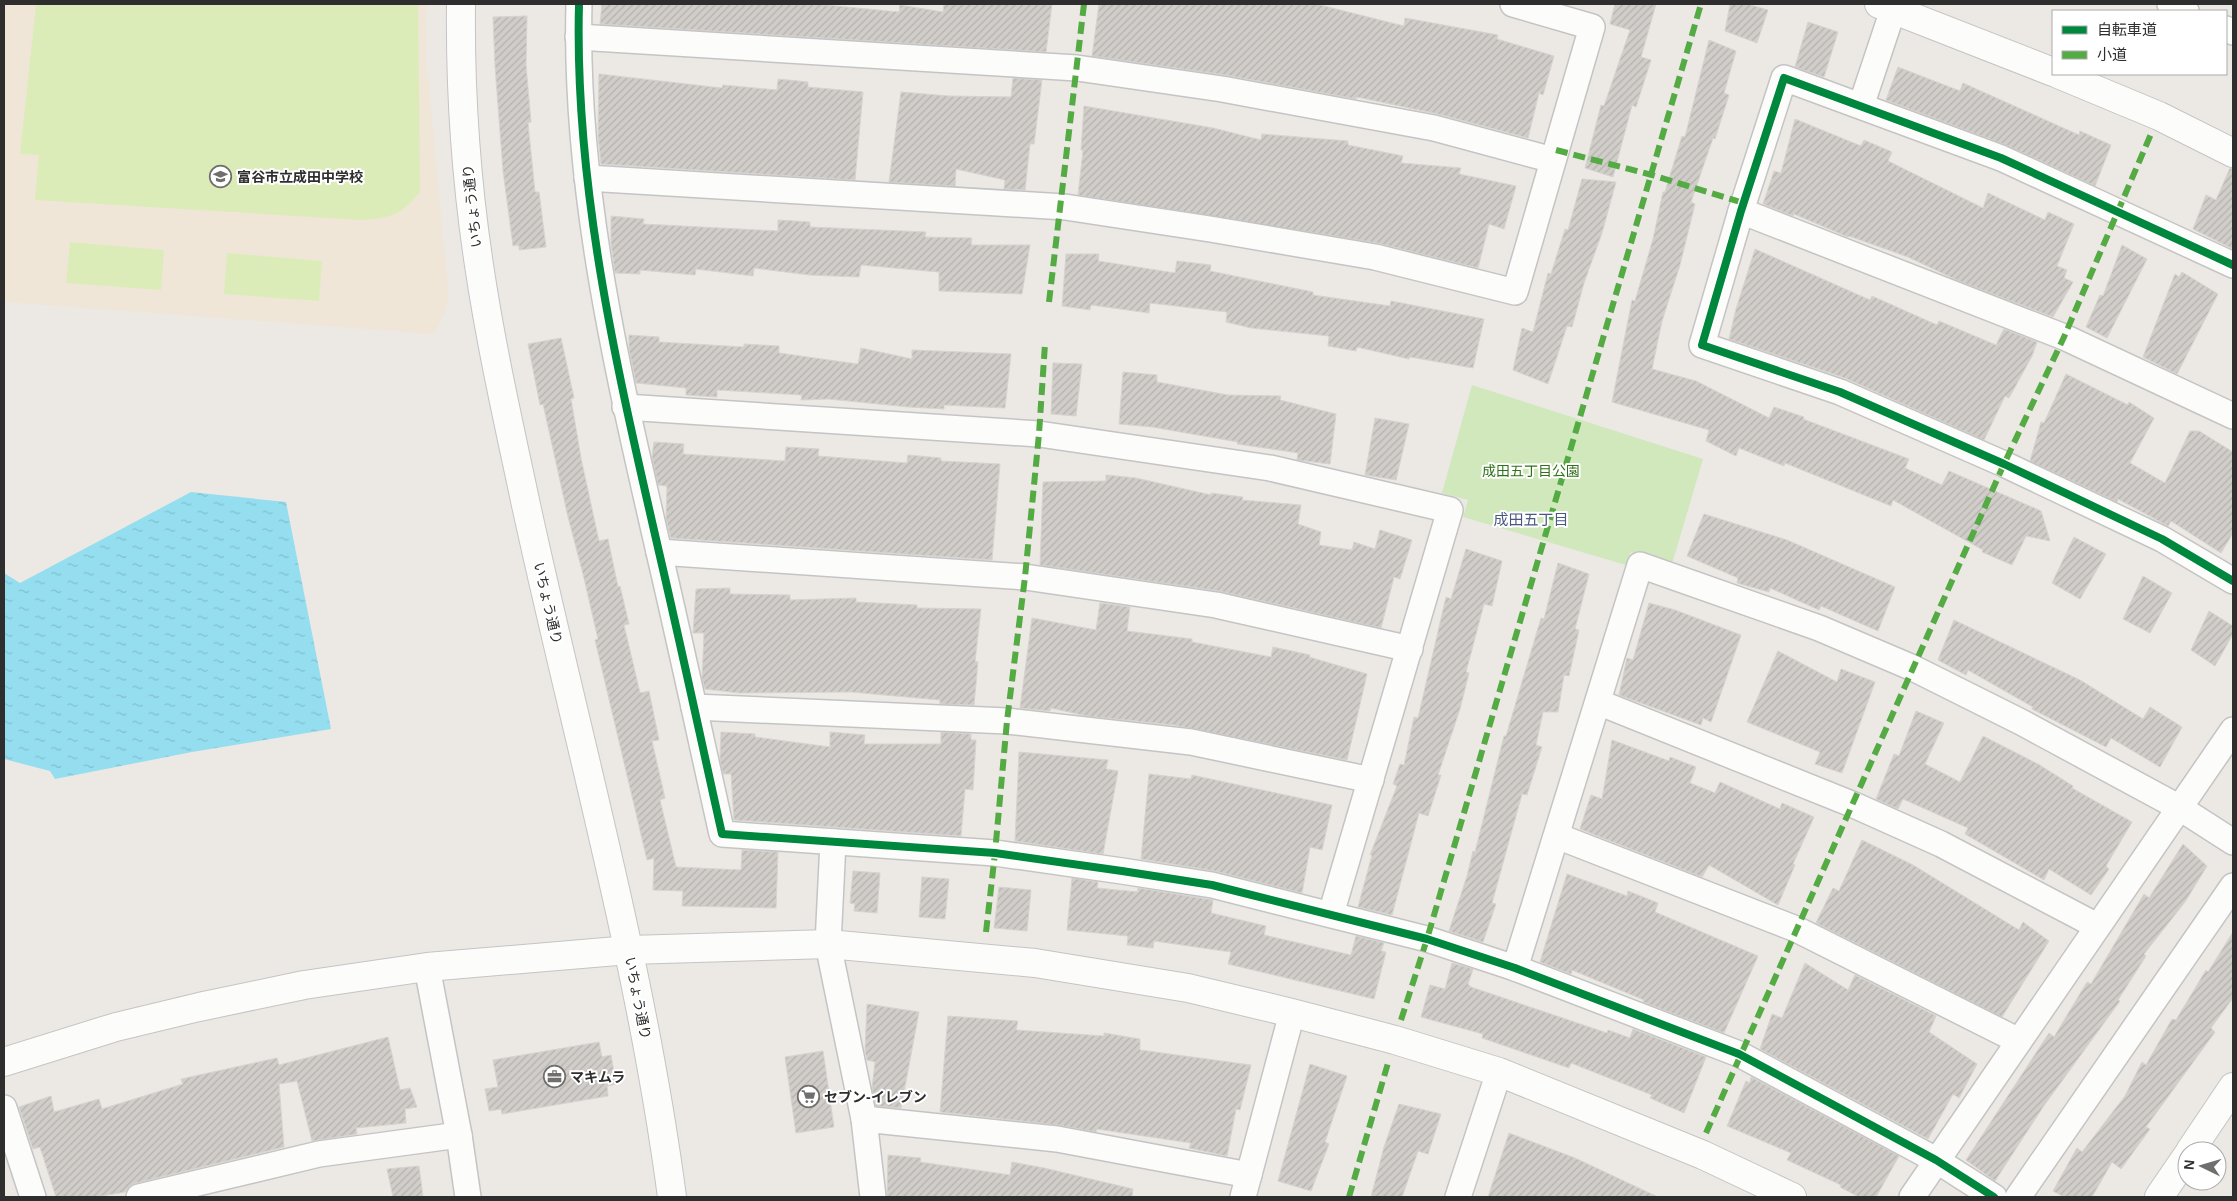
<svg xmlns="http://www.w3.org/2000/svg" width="2237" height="1201" viewBox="0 0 2237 1201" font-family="Arial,'Noto Sans JP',sans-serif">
<defs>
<pattern id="water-ripples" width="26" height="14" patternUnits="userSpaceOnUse" patternTransform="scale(1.25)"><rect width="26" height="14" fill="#95def0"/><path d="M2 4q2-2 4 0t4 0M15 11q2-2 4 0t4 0" fill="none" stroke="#81bfce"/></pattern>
<pattern id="building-hatch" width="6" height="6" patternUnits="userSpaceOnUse" patternTransform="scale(1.25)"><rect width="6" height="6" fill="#d1ceca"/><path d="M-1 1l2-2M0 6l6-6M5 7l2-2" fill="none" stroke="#b4b1ae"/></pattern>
</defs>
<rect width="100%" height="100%" fill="#ece8e4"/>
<polygon fill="#efe6d8" points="4,4 426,4 426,56 449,298 444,315 434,334 4,302"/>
<polygon fill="#d0e8bc" points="1472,385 1703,459 1672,564 1631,552 1626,565 1463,517 1468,500 1442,493"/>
<g fill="#dcecb9">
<path d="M36,4H418L420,192C401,215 391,218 361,220L35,200L39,155L20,154Z"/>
<polygon points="70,242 164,250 161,290 66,283"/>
<polygon points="227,253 322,261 319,301 224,294"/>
</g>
<polygon fill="url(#water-ripples)" points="191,492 286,502 331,729 192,752 55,779 50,771 4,759 4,573 20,583"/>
<g fill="url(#building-hatch)" stroke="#d7d4d0">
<polygon points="602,4 815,4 899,12 900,5 943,12 944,4 1052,4 1046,52 600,24"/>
<polygon points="1099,4 1316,4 1404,26 1405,18 1498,35 1497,39 1554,56 1543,95 1539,93 1528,138 1438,114 1357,97 1356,99 1225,75 1092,56"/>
<polygon points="1615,4 1656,4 1641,57 1651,60 1636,107 1632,105 1613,177 1585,168 1601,105 1604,106 1630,30 1610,24"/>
<polygon points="1730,4 1747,4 1768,10 1757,43 1725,31"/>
<polygon points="527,16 526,65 531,122 528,123 535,192 539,192 546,247 519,250 519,245 513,246 503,171 495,66 493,17"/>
<polygon points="1808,22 1838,32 1824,77 1795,67"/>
<polygon points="1709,40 1736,51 1724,93 1729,95 1715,139 1713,138 1691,202 1695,204 1680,265 1662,321 1652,369 1696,381 1769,418 1774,407 1804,417 1803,419 1909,459 1905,468 1942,485 1949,471 2041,511 2050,541 2026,536 2012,565 1982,552 1983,550 1893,500 1891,506 1785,463 1784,466 1739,448 1736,456 1706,441 1709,430 1612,402 1632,300 1635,301 1653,239 1663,192 1665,192 1682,136 1685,137"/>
<polygon points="1898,67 1960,91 1963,83 2079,135 2080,131 2111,145 2095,186 2006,145 1886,100"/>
<polygon points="599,74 722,88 723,85 777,90 778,79 808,82 808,87 863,92 855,180 601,164 598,135"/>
<polygon points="1013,78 1042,80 1034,144 1030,144 1025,190 1004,189 1005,180 956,169 955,186 889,182 901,92 949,96 1011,97"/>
<polygon points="1084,106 1213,128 1261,140 1262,134 1348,141 1348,145 1403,156 1401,163 1461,168 1459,174 1516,186 1504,229 1489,224 1478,268 1377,243 1078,195 1083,151 1081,150"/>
<polygon points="1795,119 1861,146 1864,140 1892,152 1888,161 1983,208 1988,193 2045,220 2048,212 2074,224 2057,266 2067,270 2064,278 2073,282 2053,317 1959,281 1908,257 1849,236 1848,237 1794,214 1793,216 1763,204 1774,171 1781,173"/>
<polygon points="2230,168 2233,169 2233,249 2193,229 2206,195 2216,200"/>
<polygon points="1582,179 1616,182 1602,233 1584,283 1572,327 1567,326 1548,384 1513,370 1522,328 1533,332 1548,273 1551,274 1565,229 1568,230"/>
<polygon points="611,216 644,219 643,224 778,231 778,220 810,222 810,227 926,232 925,237 972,238 971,245 1030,245 1022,294 939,291 939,272 861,265 859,277 809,275 754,268 753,276 696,269 695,275 640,270 640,274 615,273 611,243"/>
<polygon points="2122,245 2147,259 2107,338 2086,327 2100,295 2103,296"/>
<polygon points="1755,249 1870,300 1872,296 1937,325 1939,321 1996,345 2004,329 2037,342 2032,356 2009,398 2005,396 1984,440 1845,378 1729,339 1736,309"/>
<polygon points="1066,254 1099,254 1098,261 1175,273 1177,261 1211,265 1210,271 1313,292 1313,295 1390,306 1391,301 1484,319 1473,368 1410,357 1409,359 1357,347 1356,351 1328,346 1329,336 1251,328 1226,322 1227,312 1150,303 1149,313 1091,305 1090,310 1062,306"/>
<polygon points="2182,272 2218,294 2177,374 2143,357 2175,274 2179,277"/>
<polygon points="629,335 659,337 659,342 744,347 744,344 779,346 779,353 858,364 861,348 912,359 912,350 1011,354 1005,408 944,405 944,409 909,407 828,399 801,400 802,395 717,390 717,397 686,395 686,388 636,383 629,349"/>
<polygon points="561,338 574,398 571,399 581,458 599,541 608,539 618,587 620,586 629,624 624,625 640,693 649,691 659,740 652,741 665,798 660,800 676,867 741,870 742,850 778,852 776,908 682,906 683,891 653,890 654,858 647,860 639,826 595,640 598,639 583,574 568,517 543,404 540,405 528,344"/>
<polygon points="1053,363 1082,364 1076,416 1051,414"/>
<polygon points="1123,372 1157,375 1157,382 1228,395 1281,396 1280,400 1336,414 1330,464 1297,460 1298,453 1237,444 1238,442 1152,427 1119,424"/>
<polygon points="2066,374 2128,405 2129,402 2154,418 2130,463 2165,483 2190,431 2199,431 2233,452 2233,533 2221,553 2171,521 2168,526 2118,499 2117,502 2030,461 2041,422 2044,423"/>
<polygon points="1375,418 1409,424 1396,480 1365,475"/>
<polygon points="654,442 684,444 683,454 785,461 786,447 819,449 818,456 907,463 908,455 941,458 941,461 1000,464 992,560 671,538 666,519 667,486 658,485 652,457"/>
<polygon points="1106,475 1136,478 1211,495 1211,493 1243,497 1242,500 1301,505 1298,524 1321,532 1319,545 1352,550 1354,542 1375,549 1380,530 1412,540 1400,579 1394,577 1381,628 1219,591 1040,565 1043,482 1106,481"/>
<polygon points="1704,514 1787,540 1895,587 1878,631 1821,606 1819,610 1770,588 1769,592 1737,583 1738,578 1687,556"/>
<polygon points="2074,537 2106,554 2080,599 2052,583"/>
<polygon points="1466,549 1502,561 1492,606 1484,604 1466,672 1469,673 1460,709 1438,775 1441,775 1428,816 1419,813 1392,915 1358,907 1372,855 1370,855 1397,786 1393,784 1400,764 1404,765 1414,717 1418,718 1446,597 1451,599"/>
<polygon points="1558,563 1589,574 1575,629 1579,630 1569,676 1564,675 1558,712 1543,712 1536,745 1542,747 1527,795 1522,794 1492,903 1496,904 1483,942 1449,931 1467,876 1473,851 1475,852 1504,736 1506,736 1541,618 1544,619"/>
<polygon points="2143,576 2172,593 2150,633 2123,619"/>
<polygon points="730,588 730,594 790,595 790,600 856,598 856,602 917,605 917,608 981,609 975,661 978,662 974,705 940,704 940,700 851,692 739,693 705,689 702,679 704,633 693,633 696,589"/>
<polygon points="1100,603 1130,607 1127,631 1192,639 1192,642 1271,657 1273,647 1310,655 1309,657 1367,674 1347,760 1174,725 1087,716 1051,708 1050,711 1020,708 1032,618 1096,630"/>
<polygon points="1649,603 1675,610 1741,635 1711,722 1703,718 1701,725 1619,695 1627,658 1633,660"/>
<polygon points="2209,611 2233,626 2233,634 2215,666 2191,650"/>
<polygon points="1954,620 2080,680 2143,719 2150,707 2182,727 2160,767 2111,738 2106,747 2032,709 2033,707 1968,670 1966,675 1938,660"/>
<polygon points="1778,651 1837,682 1841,669 1875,682 1842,773 1815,764 1820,752 1747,722"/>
<polygon points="1916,711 1944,723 1925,764 1960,782 1983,736 2038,764 2073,786 2072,788 2132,822 2106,866 2109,869 2091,895 2049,869 2044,880 1965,834 1968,828 1903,799 1898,809 1876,799 1894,754 1899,756"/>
<polygon points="721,732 755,734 755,737 830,747 830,732 865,735 864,744 941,744 941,732 971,734 971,740 976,740 973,790 965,789 961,836 734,820 731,774 723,774 720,760"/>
<polygon points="1612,740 1669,761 1670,757 1696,767 1690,783 1715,793 1720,782 1780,809 1782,803 1814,817 1793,864 1795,865 1778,905 1709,865 1702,877 1580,829 1591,795 1602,799"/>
<polygon points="1019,752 1108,760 1106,769 1118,771 1103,854 1015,841"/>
<polygon points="1149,774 1191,779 1192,775 1332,805 1322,850 1310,847 1302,893 1215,871 1141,859"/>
<polygon points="1862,840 1913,865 2019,930 2023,922 2049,941 2002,1017 1816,923 1833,888 1839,891"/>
<polygon points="2183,844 2207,866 2185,902 2144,954 2146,956 2118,1000 2120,1001 2043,1107 1995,1181 1966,1160 2049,1033 2054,1037 2087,982 2091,984 2144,894 2149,898"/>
<polygon points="853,871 880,873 877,913 854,911 855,904 850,903"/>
<polygon points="1567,874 1627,896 1628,891 1658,903 1655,912 1758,956 1724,1033 1643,1002 1644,1000 1572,970 1571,974 1540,962"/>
<polygon points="922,877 949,879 945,919 919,917"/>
<polygon points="1072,878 1098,882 1097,888 1138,892 1138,888 1213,900 1211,913 1266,926 1264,935 1351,955 1356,936 1384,943 1381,951 1386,952 1374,999 1228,964 1231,952 1154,941 1153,948 1127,945 1128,936 1067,930"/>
<polygon points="999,887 1031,890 1027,931 994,928"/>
<polygon points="2233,932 2233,998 2211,1028 2215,1032 2146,1127 2150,1129 2121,1169 2112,1162 2092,1197 2064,1197 2053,1191 2077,1148 2082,1152 2125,1096 2142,1062 2146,1065 2172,1019 2176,1020 2206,970 2208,972"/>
<polygon points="1452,963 1473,969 1468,984 1471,987 1607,1033 1608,1030 1630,1038 1633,1029 1706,1057 1684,1113 1650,1098 1652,1095 1571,1063 1569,1068 1482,1038 1483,1034 1421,1017 1430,985 1445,989"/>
<polygon points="1805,963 1848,990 1855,975 1936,1016 1929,1032 1977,1064 1959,1098 1953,1094 1928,1139 1760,1049 1772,1014 1782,1018"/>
<polygon points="867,1004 919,1012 901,1108 876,1106 872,1088 875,1062 867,1060 865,1051"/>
<polygon points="948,1016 1018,1021 1016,1030 1104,1036 1104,1033 1140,1039 1140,1050 1251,1065 1240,1110 1236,1109 1227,1156 1189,1148 1191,1143 1097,1129 1096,1132 1058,1125 940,1112"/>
<polygon points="388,1037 400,1090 410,1088 417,1107 405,1109 406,1123 356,1128 357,1134 312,1141 297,1081 279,1084 284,1147 136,1183 130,1186 125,1192 96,1197 56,1197 40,1147 33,1149 19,1107 51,1096 54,1112 99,1099 102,1109 183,1084 181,1079 277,1058 279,1065"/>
<polygon points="599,1042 602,1057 611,1055 616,1084 607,1086 608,1096 502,1114 501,1109 489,1111 485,1089 498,1087 493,1060"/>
<polygon points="823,1051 834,1127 796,1133 785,1057"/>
<polygon points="1310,1064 1347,1076 1325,1142 1329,1144 1311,1191 1278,1181"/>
<polygon points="1751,1077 1899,1156 1876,1197 1859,1197 1840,1187 1841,1185 1787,1160 1791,1153 1727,1126 1746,1081 1750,1083"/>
<polygon points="1399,1104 1441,1114 1428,1154 1418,1151 1402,1197 1371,1197 1384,1147"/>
<polygon points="1509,1133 1575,1158 1658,1197 1488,1197"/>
<polygon points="888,1155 921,1158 920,1162 1010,1175 1012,1162 1044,1168 1133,1189 1132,1197 887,1197"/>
<polygon points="419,1166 423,1197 393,1197 387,1169"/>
</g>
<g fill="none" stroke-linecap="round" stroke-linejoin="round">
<defs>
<g id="street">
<path d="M579,4C574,189 618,373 659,552C681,646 701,740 722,834L995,853L1122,871L1212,885L1427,939L1515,968L1739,1054L1936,1160L1994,1197"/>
<polyline points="2170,4 2186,11"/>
<polyline points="2226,29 2233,32"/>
<polyline points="578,37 1077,68 1222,89 1434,128 1553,160"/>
<polyline points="1861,106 1895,4"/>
<polyline points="587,178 1065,207 1210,229 1375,257 1515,292 1592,27 1513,4"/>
<polyline points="1741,211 2064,337 2233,416"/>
<polyline points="2233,265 2001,158 1784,78 1741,211 1702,345 1840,392 2004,464 2162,539 2233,581"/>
<polyline points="625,407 1039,434 1270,468 1450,510 1331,914"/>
<polyline points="659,552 1025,577 1216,605 1410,649"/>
<polyline points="1598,702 1854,805 1941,844 2097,926"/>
<polyline points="694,707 1007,721 1191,742 1371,780"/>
<polyline points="1557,836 1796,929 2019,1041"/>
<polyline points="833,842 828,944 864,1119 873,1197"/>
<polyline points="427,967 459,1135 468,1197"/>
<polyline points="1515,968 1640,565 1819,628 1913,668 2021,722 2180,808 2233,842"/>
<polyline points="4,1108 33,1197"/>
<polyline points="864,1119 1057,1139 1249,1175"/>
<polyline points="139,1197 319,1154 459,1135"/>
<polyline points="1243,1197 1292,1013"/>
<polyline points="1458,1197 1499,1072"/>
<polyline points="1912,1197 2233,730"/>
<polyline points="2018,1197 2233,886"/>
</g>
<g id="secondary">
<path d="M461,4C460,91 466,179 479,265C491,346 509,425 526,505C576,735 641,963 672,1197"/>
<polyline points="1879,4 2053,72"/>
<polyline points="2058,74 2159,116 2233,153"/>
<polyline points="4,1062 116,1027 199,1007 304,985 427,967 629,950 828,944 1035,963 1188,988 1292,1013 1395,1040 1499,1072 1703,1155 1792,1197"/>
<polyline points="2190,1151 2233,1087"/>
<polyline points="2159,1197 2187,1156"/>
</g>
</defs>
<use href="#street" stroke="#c5c4c5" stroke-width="28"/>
<use href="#secondary" stroke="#c5c4c5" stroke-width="30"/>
<use href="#street" stroke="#fcfcfb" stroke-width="25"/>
<use href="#secondary" stroke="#fcfcfb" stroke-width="28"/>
<g stroke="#54ab44" stroke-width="6" stroke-dasharray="12 6" stroke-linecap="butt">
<polyline points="1556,150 1652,175 1744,203"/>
<polyline points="1049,302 1084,4"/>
<polyline points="986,932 995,853 1007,721 1025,577 1039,434 1045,344"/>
<polyline points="1401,1020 1427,939 1701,4"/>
<polyline points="1706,1133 2004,464 2064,337 2151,134"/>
<polyline points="1349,1197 1388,1063"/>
</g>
<defs>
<g id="cycleway">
<path d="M579,4C574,189 618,373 659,552C681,646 701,740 722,834L995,853L1122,871L1212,885L1427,939L1515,968L1739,1054L1936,1160L1994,1197"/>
<polyline points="2233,265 2001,158 1784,78 1741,211 1702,345 1840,392 2004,464 2162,539 2233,581"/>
</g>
</defs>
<use href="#cycleway" stroke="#fff" stroke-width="11"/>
<use href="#cycleway" stroke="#00873e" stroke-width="8"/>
</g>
<defs>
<symbol id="school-ring" viewBox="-11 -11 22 22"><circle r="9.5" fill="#fff" stroke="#706f6e" stroke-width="1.5"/><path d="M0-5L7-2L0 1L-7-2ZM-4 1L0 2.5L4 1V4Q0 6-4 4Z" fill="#706f6e"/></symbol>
<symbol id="office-ring" viewBox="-11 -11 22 22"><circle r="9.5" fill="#fff" stroke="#706f6e" stroke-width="1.5"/><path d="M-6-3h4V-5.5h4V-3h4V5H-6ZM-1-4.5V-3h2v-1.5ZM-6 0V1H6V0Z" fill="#706f6e"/></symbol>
<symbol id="supermarket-ring" viewBox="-11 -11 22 22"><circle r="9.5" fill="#fff" stroke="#706f6e" stroke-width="1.5"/><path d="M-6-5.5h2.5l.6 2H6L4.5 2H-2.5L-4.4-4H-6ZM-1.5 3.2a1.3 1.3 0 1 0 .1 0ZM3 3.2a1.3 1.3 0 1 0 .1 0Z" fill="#706f6e"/></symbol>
</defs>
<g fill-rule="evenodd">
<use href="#school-ring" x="208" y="164" width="25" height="25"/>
<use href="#office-ring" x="542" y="1064" width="25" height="25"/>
<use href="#supermarket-ring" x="796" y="1084" width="25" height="25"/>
</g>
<g text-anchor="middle" stroke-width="4" stroke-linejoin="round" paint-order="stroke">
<g font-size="14" font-weight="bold" fill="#2e2e2e" stroke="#fff" text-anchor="start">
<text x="237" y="182">富谷市立成田中学校</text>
<text x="570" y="1082">マキムラ</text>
<text x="824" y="1102">セブン-イレブン</text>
</g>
<g font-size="14" fill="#2e2e2e" stroke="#fff">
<text transform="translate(472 206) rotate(-96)" y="5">いちょう通り</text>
<text transform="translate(548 603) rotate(77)" y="5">いちょう通り</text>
<text transform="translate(638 998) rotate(79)" y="5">いちょう通り</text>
</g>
<g font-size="14" fill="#307118" stroke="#fff">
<text x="1531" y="476">成田五丁目公園</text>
</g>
<g font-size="15" fill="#4b5882" stroke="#fff">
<text x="1531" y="525">成田五丁目</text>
</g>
</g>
<rect width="2237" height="1201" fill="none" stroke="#2e2e2e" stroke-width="10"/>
<rect x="2052" y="10" width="175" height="65" fill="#ffffff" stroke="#ababab"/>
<rect x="2062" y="26" width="25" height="8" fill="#00873e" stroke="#ababab"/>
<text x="2097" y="35" font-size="15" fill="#2e2e2e">自転車道</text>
<rect x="2062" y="51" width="25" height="8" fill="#54ab44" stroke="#ababab"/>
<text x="2097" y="60" font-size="15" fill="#2e2e2e">小道</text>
<g transform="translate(2202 1166) rotate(275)"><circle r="24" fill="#ffffff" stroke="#ababab"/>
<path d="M0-4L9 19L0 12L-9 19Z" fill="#706f6e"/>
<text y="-8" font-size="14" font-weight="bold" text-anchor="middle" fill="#2e2e2e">N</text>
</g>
</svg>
